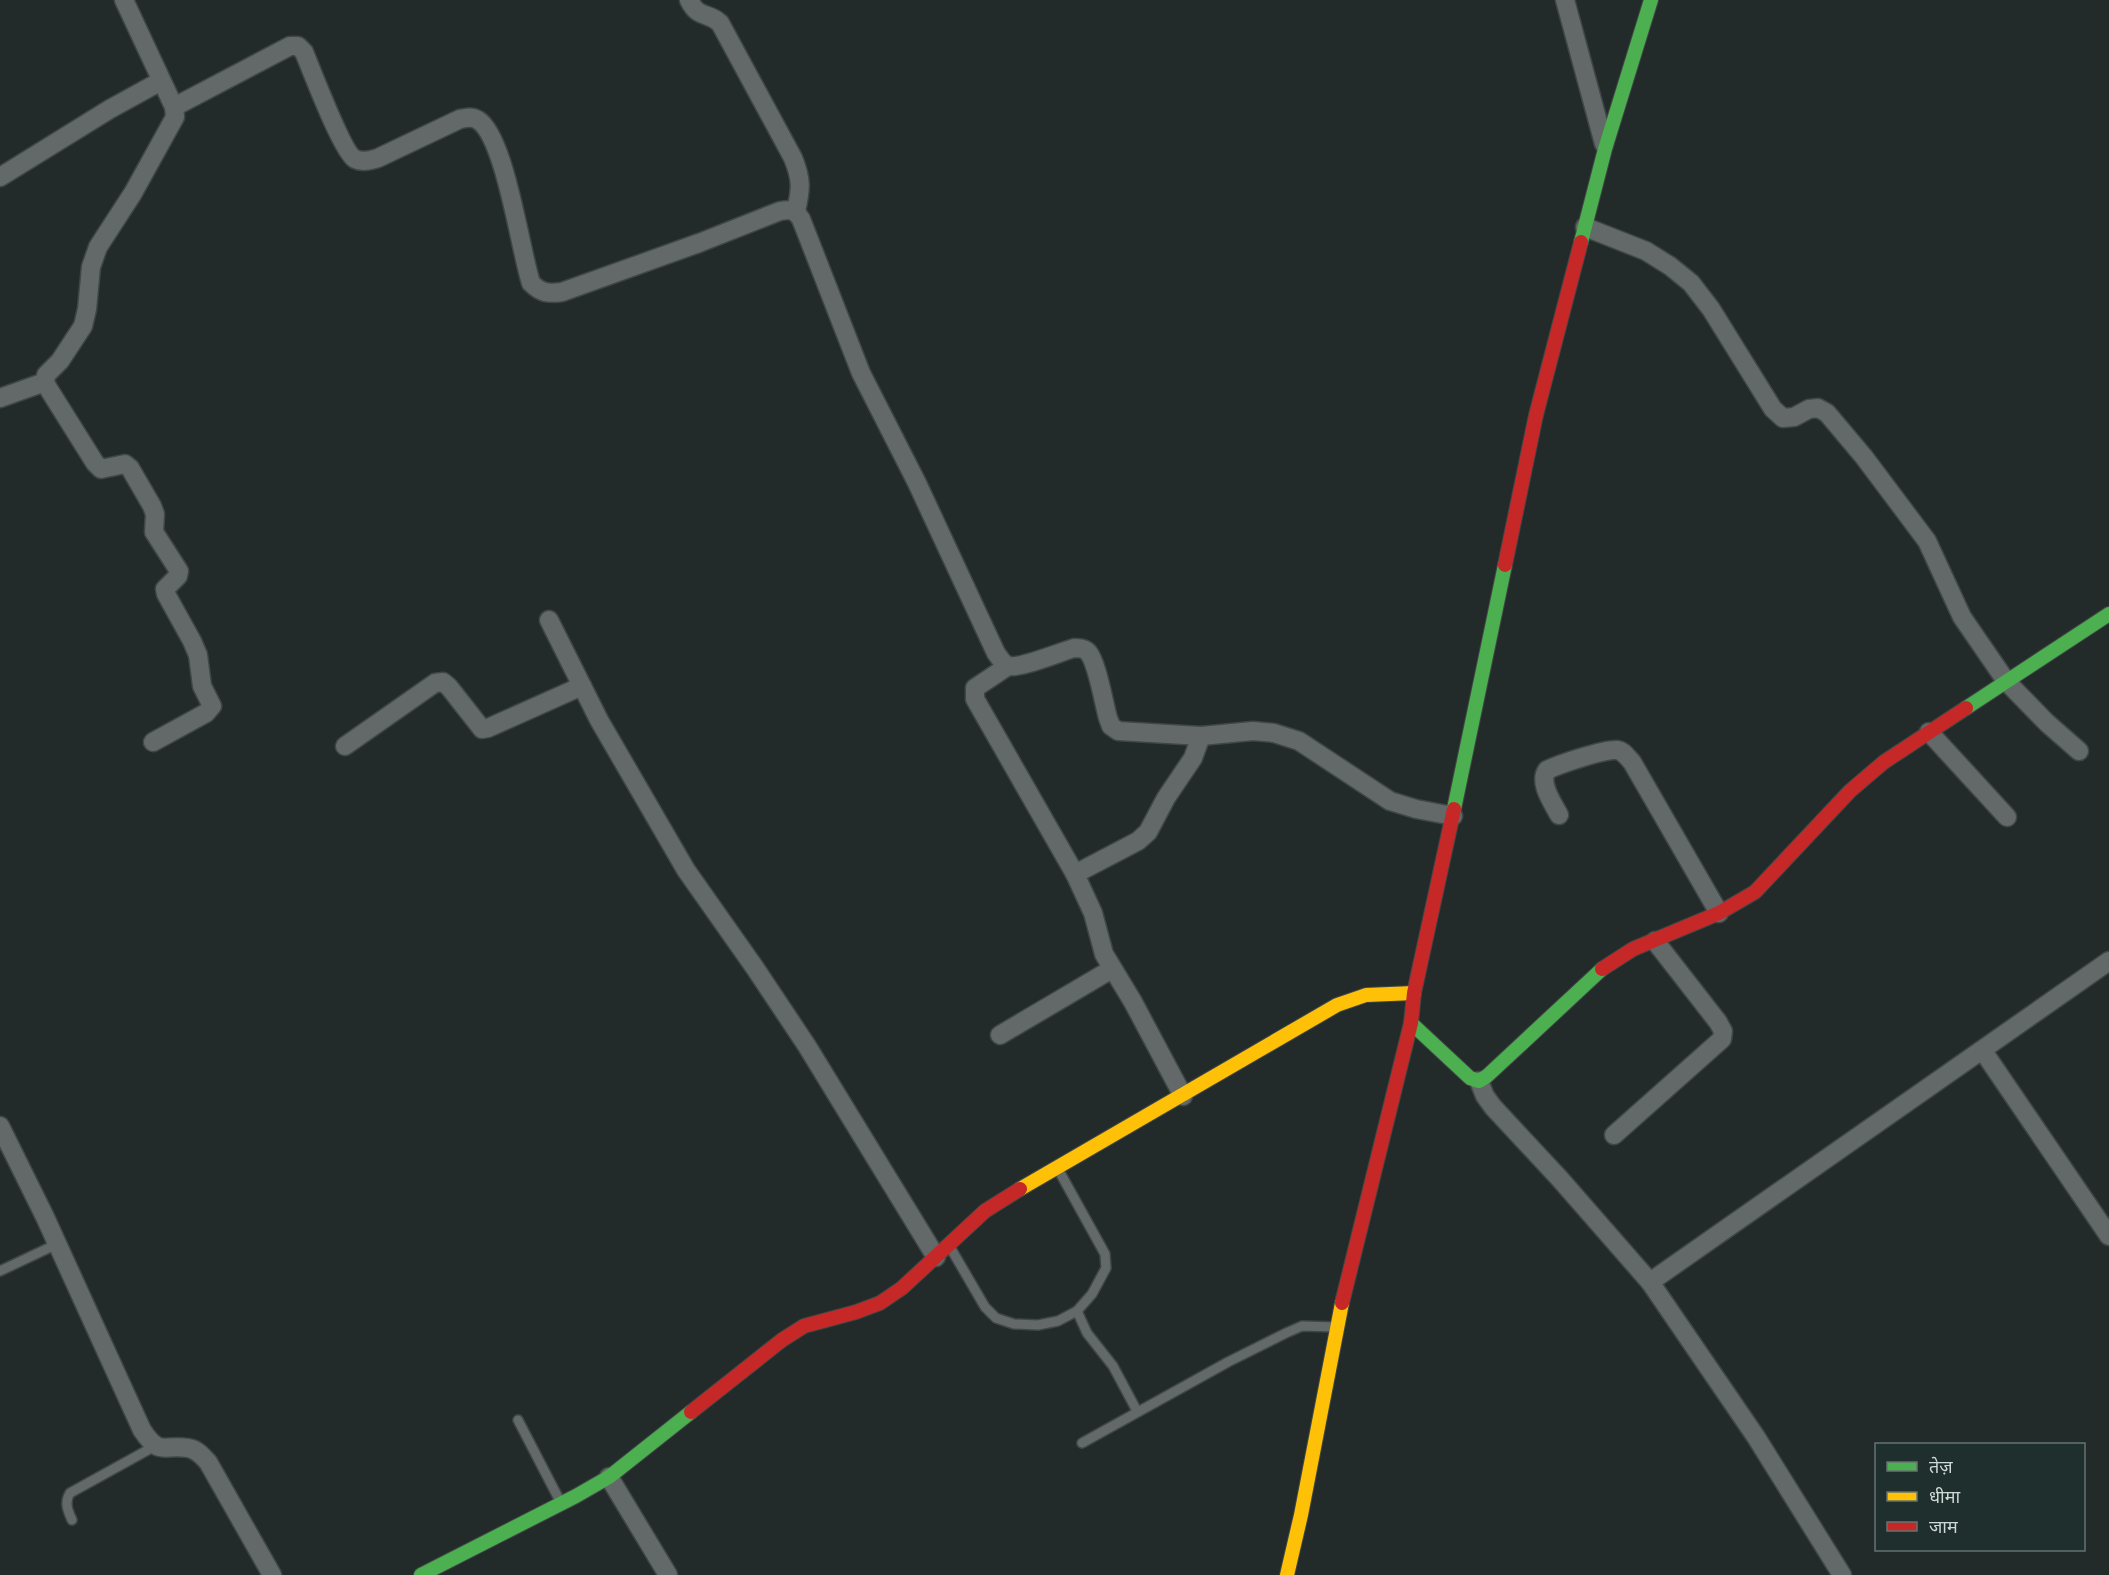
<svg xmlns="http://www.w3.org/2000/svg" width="2109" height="1575" viewBox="0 0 2109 1575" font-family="Overpass,'Noto Sans Devanagari',sans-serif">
<rect width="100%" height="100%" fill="#222b2a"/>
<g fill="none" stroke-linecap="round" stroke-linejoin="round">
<defs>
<g id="lane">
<polyline points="950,1247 985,1307 996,1318 1014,1324 1038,1325 1058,1321 1077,1311 1092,1294 1106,1268 1105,1254 1058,1169"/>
<polyline points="0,1271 57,1244"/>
<polyline points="1077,1311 1087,1333 1113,1366 1137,1411"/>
<polyline points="518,1420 561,1503"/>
<polyline points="1082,1443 1228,1362 1286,1333 1302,1326 1335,1327"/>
<path d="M72,1520C68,1511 64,1503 70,1493L155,1446"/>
</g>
<g id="street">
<polyline points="124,0 174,107 175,117 133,193 98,247 91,267 87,309 83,326 60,361 46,375 45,382 48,388 95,463 101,469 125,464 130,468 152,506 155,514 154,532 179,571 178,576 165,589 166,594 192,641 198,655 202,686 212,706 206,713 153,742"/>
<path d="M689,0C699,20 707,11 720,23L793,158C802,180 801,189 796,211"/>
<polyline points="1565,0 1604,144"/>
<path d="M174,107L290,46H298L304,52C311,69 343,153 355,159C363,163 371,160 378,158L460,119C467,118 472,116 478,120C505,137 520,249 531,283C541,293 548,294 562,292L699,243L780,211C791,209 795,210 801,219L861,373L917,483L996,653C1000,658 1003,665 1010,666C1021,668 1061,652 1074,648C1079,648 1084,648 1088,652C1097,662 1104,704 1108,718L1111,726L1118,731L1201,736L1253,731L1274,733L1299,741L1390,801L1416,809L1453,816"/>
<polyline points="0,177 110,109 161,81"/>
<polyline points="1585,227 1646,251 1670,266 1691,283 1711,309 1773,409 1783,418 1794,417 1809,409 1818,408 1827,413 1864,457 1927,541 1962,617 2006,681 2047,723 2079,751"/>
<polyline points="0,398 45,382"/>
<polyline points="549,620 599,720 686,870 755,968 807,1046 936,1257"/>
<polyline points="1008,666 975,688 975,699 1075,874 1093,913 1104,954 1133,1002 1183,1096"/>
<polyline points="1929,732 2007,817"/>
<polyline points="345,746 435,683 443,682 449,687 482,729 488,728 582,686"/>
<path d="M1559,815C1553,803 1538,783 1547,770C1560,764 1604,749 1617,750C1624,751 1627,757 1632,762L1719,913"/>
<polyline points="1075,874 1138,841 1148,832 1166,798 1193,758 1201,736"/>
<polyline points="1000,1035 1112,969"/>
<polyline points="1983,1051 2109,1236"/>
<polyline points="1479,1081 1485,1096 1493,1107 1560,1179 1650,1282 1756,1437 1842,1575"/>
<path d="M0,1126L45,1217L142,1430C160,1457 163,1444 188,1448C197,1449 202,1456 208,1462L272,1575"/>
<polyline points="1614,1135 1722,1039 1723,1031 1718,1022 1655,941"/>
<polyline points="1650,1282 2109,961"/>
<polyline points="609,1477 668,1575"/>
</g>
<g id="fast">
<polyline points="1581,242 1605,149 1651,0"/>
<polyline points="1966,708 2109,614"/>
<polyline points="1454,809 1505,565"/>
<polyline points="1411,1023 1470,1078 1479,1081 1487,1076 1602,969"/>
<polyline points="421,1575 576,1496 609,1477 691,1412"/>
</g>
<g id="slow">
<polyline points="1020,1189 1337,1005 1366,995 1414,993"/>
<polyline points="1287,1575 1301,1515 1342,1303"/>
</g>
<g id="jam">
<polyline points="1505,565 1536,415 1581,242"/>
<polyline points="1602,969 1633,949 1719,913 1755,892 1850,791 1884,762 1966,708"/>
<polyline points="1342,1303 1411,1023 1414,993 1454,809"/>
<polyline points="691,1412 782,1340 804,1326 856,1312 880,1303 902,1288 985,1211 1020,1189"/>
</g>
</defs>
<use href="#lane" stroke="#3f4645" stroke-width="12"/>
<use href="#street" stroke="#3f4645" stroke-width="21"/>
<use href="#fast" stroke="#3f4645" stroke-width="16"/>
<use href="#slow" stroke="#3f4645" stroke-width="16"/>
<use href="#jam" stroke="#3f4645" stroke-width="16"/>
<use href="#lane" stroke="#626968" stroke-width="9"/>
<use href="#street" stroke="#626968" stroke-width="18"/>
<use href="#fast" stroke="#4caf50" stroke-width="14"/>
<use href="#slow" stroke="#ffc107" stroke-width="14"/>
<use href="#jam" stroke="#c62828" stroke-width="14"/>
</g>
<rect x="1875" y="1443" width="210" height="108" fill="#1e2f2d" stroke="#657371" stroke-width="1.5"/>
<rect x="1887" y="1462" width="30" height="9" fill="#4caf50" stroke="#657371" stroke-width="1.5"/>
<text x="1929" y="1473" font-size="18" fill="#cfd9d7">तेज़</text>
<rect x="1887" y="1492" width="30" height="9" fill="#ffc107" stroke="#657371" stroke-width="1.5"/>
<text x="1929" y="1503" font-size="18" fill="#cfd9d7">धीमा</text>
<rect x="1887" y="1522" width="30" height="9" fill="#c62828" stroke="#657371" stroke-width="1.5"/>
<text x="1929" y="1533" font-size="18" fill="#cfd9d7">जाम</text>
</svg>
